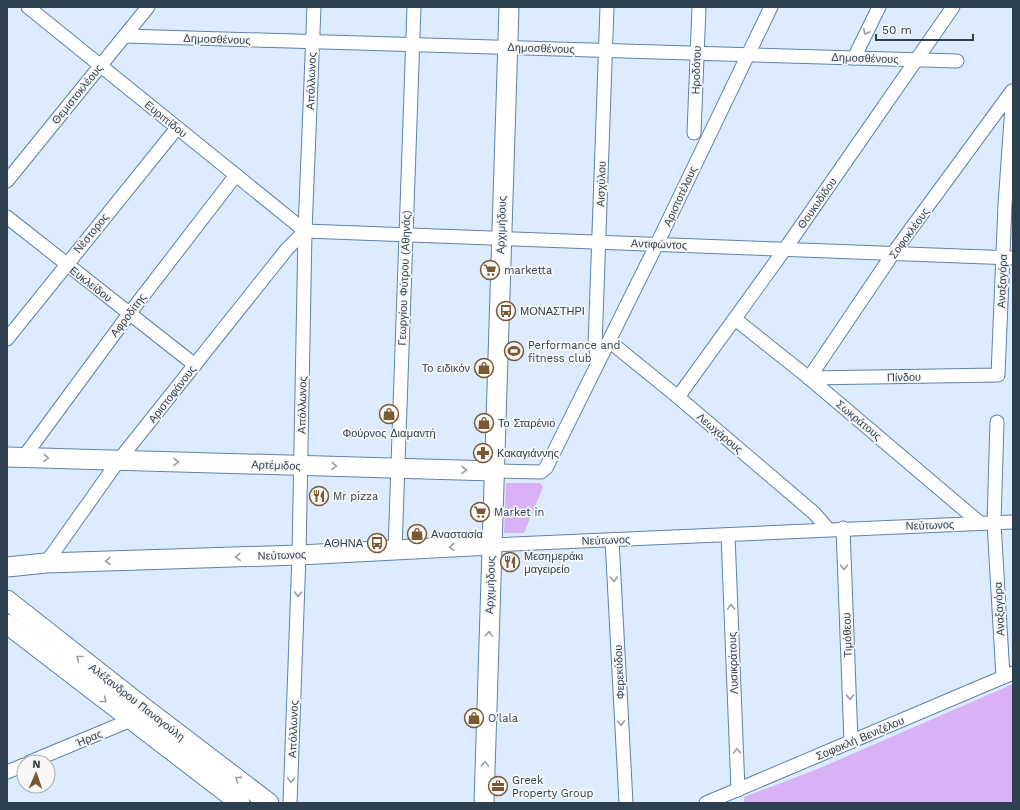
<svg xmlns="http://www.w3.org/2000/svg" width="1020" height="810" viewBox="0 0 1020 810" font-family="'Work Sans',sans-serif">
<rect width="100%" height="100%" fill="#dcecfe"/>
<g fill="#d8b2f5">
<polygon points="506,483 540,483 543,487 524,533 504,533"/>
<polygon points="1013,684 1013,803 744,803 744,797 820,768"/>
</g>
<g fill="none" stroke-linecap="round" stroke-linejoin="round">
<defs>
<g id="street">
<polyline points="28,7 305,231"/>
<polyline points="125,36 957,61"/>
<polyline points="854,58 879,7"/>
<polyline points="694,133 699,7"/>
<polyline points="7,181 148,7"/>
<polyline points="7,217 195,365"/>
<polyline points="305,231 1013,258"/>
<polyline points="735,319 809,378 980,523"/>
<polyline points="7,339 177,128"/>
<polyline points="609,341 678,397 814,513 828,529"/>
<polyline points="598,360 595,346 607,7"/>
<polyline points="809,378 998,375 1005,205 1013,92"/>
<polyline points="809,378 894,252 1012,91"/>
<polyline points="678,397 785,249 953,7"/>
<polyline points="997,422 994,523 1003,677"/>
<polyline points="23,458 129,314 236,175"/>
<polyline points="493,471 541,472 546,468 657,244 771,7"/>
<polyline points="843,528 851,742"/>
<polyline points="728,535 738,790"/>
<polyline points="612,540 626,803"/>
<polyline points="491,545 1013,522"/>
<polyline points="395,550 414,7"/>
<polyline points="46,563 119,460 287,249 305,231"/>
<polyline points="30,762 131,720 136,714"/>
<polyline points="7,772 24,765"/>
<polyline points="290,803 299,555 305,231 314,7"/>
<polyline points="706,803 1013,673"/>
</g>
<g id="secondary">
<polyline points="7,457 493,471"/>
<polyline points="7,567 46,563 299,555 491,545"/>
<polyline points="7,600 143,707 269,803"/>
<polyline points="7,624 240,803"/>
<polyline points="484,803 509,7"/>
</g>
</defs>
<use href="#street" stroke="#5c82aa" stroke-width="15"/>
<use href="#secondary" stroke="#5c82aa" stroke-width="21"/>
<use href="#street" stroke="#fff" stroke-width="13"/>
<use href="#secondary" stroke="#fff" stroke-width="19"/>
</g>
<defs><path id="oneway-chevron" d="M-2-3.5L2.5 0L-2 3.5" fill="none" stroke-width="1.6" stroke-linecap="round" stroke-linejoin="round"/></defs>
<g stroke="#969fa8">
<use href="#oneway-chevron" transform="translate(866 32) rotate(117)"/>
<use href="#oneway-chevron" transform="translate(46 458) rotate(2)"/>
<use href="#oneway-chevron" transform="translate(176 462) rotate(2)"/>
<use href="#oneway-chevron" transform="translate(334 466) rotate(2)"/>
<use href="#oneway-chevron" transform="translate(464 470) rotate(2)"/>
<use href="#oneway-chevron" transform="translate(452 547) rotate(177)"/>
<use href="#oneway-chevron" transform="translate(238 557) rotate(178)"/>
<use href="#oneway-chevron" transform="translate(108 561) rotate(178)"/>
<use href="#oneway-chevron" transform="translate(844 567) rotate(88)"/>
<use href="#oneway-chevron" transform="translate(614 579) rotate(87)"/>
<use href="#oneway-chevron" transform="translate(298 594) rotate(92)"/>
<use href="#oneway-chevron" transform="translate(731 607) rotate(-92)"/>
<use href="#oneway-chevron" transform="translate(489 634) rotate(-88)"/>
<use href="#oneway-chevron" transform="translate(79 658) rotate(-142)"/>
<use href="#oneway-chevron" transform="translate(850 697) rotate(88)"/>
<use href="#oneway-chevron" transform="translate(104 700) rotate(38)"/>
<use href="#oneway-chevron" transform="translate(621 723) rotate(87)"/>
<use href="#oneway-chevron" transform="translate(737 751) rotate(-92)"/>
<use href="#oneway-chevron" transform="translate(485 764) rotate(-88)"/>
<use href="#oneway-chevron" transform="translate(238 779) rotate(-143)"/>
<use href="#oneway-chevron" transform="translate(291 780) rotate(92)"/>
</g>
<defs>
<symbol id="supermarket-ring" viewBox="-11 -11 22 22"><circle r="9.5" fill="#f7f7f7" stroke="#7b5930" stroke-width="1.5"/><path d="M-6-5.5h2.5l.6 2H6L4.5 2H-2.5L-4.4-4H-6ZM-1.5 3.2a1.3 1.3 0 1 0 .1 0ZM3 3.2a1.3 1.3 0 1 0 .1 0Z" fill="#7b5930"/></symbol>
<symbol id="bus-ring" viewBox="-11 -11 22 22"><circle r="9.5" fill="#f7f7f7" stroke="#7b5930" stroke-width="1.5"/><path d="M-5-6H5V4H4V6H2V4H-2V6H-4V4H-5ZM-3.5-4V0h7V-4ZM-3.5 1.2v1.5H-2V1.2ZM2 1.2v1.5H3.5V1.2Z" fill="#7b5930"/></symbol>
<symbol id="stadium-ring" viewBox="-11 -11 22 22"><circle r="9.5" fill="#f7f7f7" stroke="#7b5930" stroke-width="1.5"/><path d="M0-5a6.5 5 0 1 0 0 10a6.5 5 0 1 0 0-10ZM-3.5-1.8h7v3.6h-7Z" fill="#7b5930"/></symbol>
<symbol id="shop-ring" viewBox="-11 -11 22 22"><circle r="9.5" fill="#f7f7f7" stroke="#7b5930" stroke-width="1.5"/><path d="M-5-2.5h2.3a2.7 3.5 0 0 1 5.4 0H5L5.5 6h-11ZM-1.5-2.5h3a1.5 2.3 0 0 0-3 0Z" fill="#7b5930"/></symbol>
<symbol id="pharmacy-ring" viewBox="-11 -11 22 22"><circle r="9.5" fill="#f7f7f7" stroke="#7b5930" stroke-width="1.5"/><path d="M-2-6h4v4h4v4h-4v4h-4v-4h-4v-4h4Z" fill="#7b5930"/></symbol>
<symbol id="restaurant-ring" viewBox="-11 -11 22 22"><circle r="9.5" fill="#f7f7f7" stroke="#7b5930" stroke-width="1.5"/><path d="M-5-6h1v4h1v-4h1v4h1v-4h1v5L-1.5 .5V6h-2V.5L-5-1ZM5-6V6H3V1.5H1.5Q1.5-4 5-6Z" fill="#7b5930"/></symbol>
<symbol id="office-ring" viewBox="-11 -11 22 22"><circle r="9.5" fill="#f7f7f7" stroke="#7b5930" stroke-width="1.5"/><path d="M-6-3h4V-5.5h4V-3h4V5H-6ZM-1-4.5V-3h2v-1.5ZM-6 0V1H6V0Z" fill="#7b5930"/></symbol>
</defs>
<g fill-rule="evenodd">
<use href="#supermarket-ring" x="479" y="259" width="22" height="22"/>
<use href="#bus-ring" x="495" y="300" width="22" height="22"/>
<use href="#stadium-ring" x="503" y="340" width="22" height="22"/>
<use href="#shop-ring" x="473" y="357" width="22" height="22"/>
<use href="#shop-ring" x="378" y="403" width="22" height="22"/>
<use href="#shop-ring" x="473" y="412" width="22" height="22"/>
<use href="#pharmacy-ring" x="472" y="442" width="22" height="22"/>
<use href="#restaurant-ring" x="308" y="485" width="22" height="22"/>
<use href="#supermarket-ring" x="469" y="501" width="22" height="22"/>
<use href="#shop-ring" x="406" y="523" width="22" height="22"/>
<use href="#bus-ring" x="366" y="532" width="22" height="22"/>
<use href="#restaurant-ring" x="499" y="551" width="22" height="22"/>
<use href="#shop-ring" x="463" y="707" width="22" height="22"/>
<use href="#office-ring" x="487" y="775" width="22" height="22"/>
</g>
<g text-anchor="middle" stroke-width="3.5" stroke-linejoin="round" paint-order="stroke">
<g font-size="11" fill="#2e3f50" stroke="#f7f7f7">
<text transform="translate(217 39) rotate(2)" y="4">Δημοσθένους</text>
<text transform="translate(541 48) rotate(2)" y="4">Δημοσθένους</text>
<text transform="translate(865 58) rotate(2)" y="4">Δημοσθένους</text>
<text transform="translate(696 70) rotate(-88)" y="4">Ηροδότου</text>
<text transform="translate(311 81) rotate(-88)" y="4">Απόλλωνος</text>
<text transform="translate(77 94) rotate(-51)" y="4">Θεμιστοκλέους</text>
<text transform="translate(166 119) rotate(39)" y="4">Ευριπίδου</text>
<text transform="translate(601 184) rotate(-88)" y="4">Αισχύλου</text>
<text transform="translate(680 196) rotate(-65)" y="4">Αριστοτέλους</text>
<text transform="translate(817 203) rotate(-55)" y="4">Θουκυδίδου</text>
<text transform="translate(501 225) rotate(-88)" y="4">Αρχιμήδους</text>
<text transform="translate(91 233) rotate(-51)" y="4">Νέστορος</text>
<text transform="translate(909 233) rotate(-54)" y="4">Σοφοκλέους</text>
<text transform="translate(659 244) rotate(2)" y="4">Αντιφώντος</text>
<text transform="translate(404 278) rotate(-88)" y="4">Γεωργίου Φύτρου (Αθηνάς)</text>
<text transform="translate(1002 281) rotate(-88)" y="4">Αναξαγόρα</text>
<text transform="translate(91 284) rotate(38)" y="4">Ευκλείδου</text>
<text transform="translate(128 315) rotate(-53)" y="4">Αφροδίτης</text>
<text transform="translate(904 377) rotate(-1)" y="4">Πίνδου</text>
<text transform="translate(172 394) rotate(-52)" y="4">Αριστοφάνους</text>
<text transform="translate(302 405) rotate(-89)" y="4">Απόλλωνος</text>
<text transform="translate(859 420) rotate(40)" y="4">Σωκράτους</text>
<text transform="translate(720 433) rotate(40)" y="4">Λεωχάρους</text>
<text transform="translate(276 465) rotate(2)" y="4">Αρτέμιδος</text>
<text transform="translate(930 525) rotate(-2)" y="4">Νεύτωνος</text>
<text transform="translate(606 540) rotate(-2)" y="4">Νεύτωνος</text>
<text transform="translate(282 555) rotate(-2)" y="4">Νεύτωνος</text>
<text transform="translate(490 585) rotate(-88)" y="4">Αρχιμήδους</text>
<text transform="translate(999 609) rotate(-93)" y="4">Αναξαγόρα</text>
<text transform="translate(847 635) rotate(-92)" y="4">Τιμόθεου</text>
<text transform="translate(733 663) rotate(-92)" y="4">Λυσικράτους</text>
<text transform="translate(619 672) rotate(-93)" y="4">Φερεκύδου</text>
<text transform="translate(137 702) rotate(38)" y="4">Αλέξανδρου Παναγούλη</text>
<text transform="translate(293 729) rotate(-88)" y="4">Απόλλωνος</text>
<text transform="translate(89 738) rotate(-23)" y="4">Ήρας</text>
<text transform="translate(860 738) rotate(-23)" y="4">Σοφοκλή Βενιζέλου</text>
</g>
<g font-size="11" fill="#2e3f50" stroke="#f7f7f7" text-anchor="start">
<text x="504" y="274">marketta</text>
<text x="520" y="315">ΜΟΝΑΣΤΗΡΙ</text>
<text x="528" y="349">Performance and<tspan x="528" dy="13">fitness club</tspan></text>
<text x="470" y="372" text-anchor="end">Το ειδικόν</text>
<text x="498" y="427">Το Σταρένιο</text>
<text x="389" y="437" text-anchor="middle">Φούρνος Διαμαντή</text>
<text x="497" y="457">Κακαγιάννης</text>
<text x="333" y="500">Mr pizza</text>
<text x="494" y="516">Market in</text>
<text x="431" y="538">Αναστασία</text>
<text x="363" y="547" text-anchor="end">ΑΘΗΝΑ</text>
<text x="524" y="560">Μεσημεράκι<tspan x="524" dy="13">μαγειρείο</tspan></text>
<text x="488" y="722">O'lala</text>
<text x="512" y="784">Greek<tspan x="512" dy="13">Property Group</tspan></text>
</g>
</g>
<rect width="1020" height="810" fill="none" stroke="#2e3f50" stroke-width="16"/>
<g transform="translate(36 774) rotate(2)"><circle r="19" fill="#f7f7f7" stroke="#a7adb4"/>
<path d="M0-3L7 15L0 10L-7 15Z" fill="#7b5930"/>
<text y="-6" font-size="11" font-weight="bold" text-anchor="middle" fill="#2e3f50">N</text>
</g>
<path d="M876 34v6h97v-6" fill="none" stroke="#2e3f50" stroke-width="2"/>
<text x="882" y="34" font-size="12" fill="#2e3f50" stroke="#f7f7f7" stroke-width="3" paint-order="stroke">50 m</text>
</svg>
